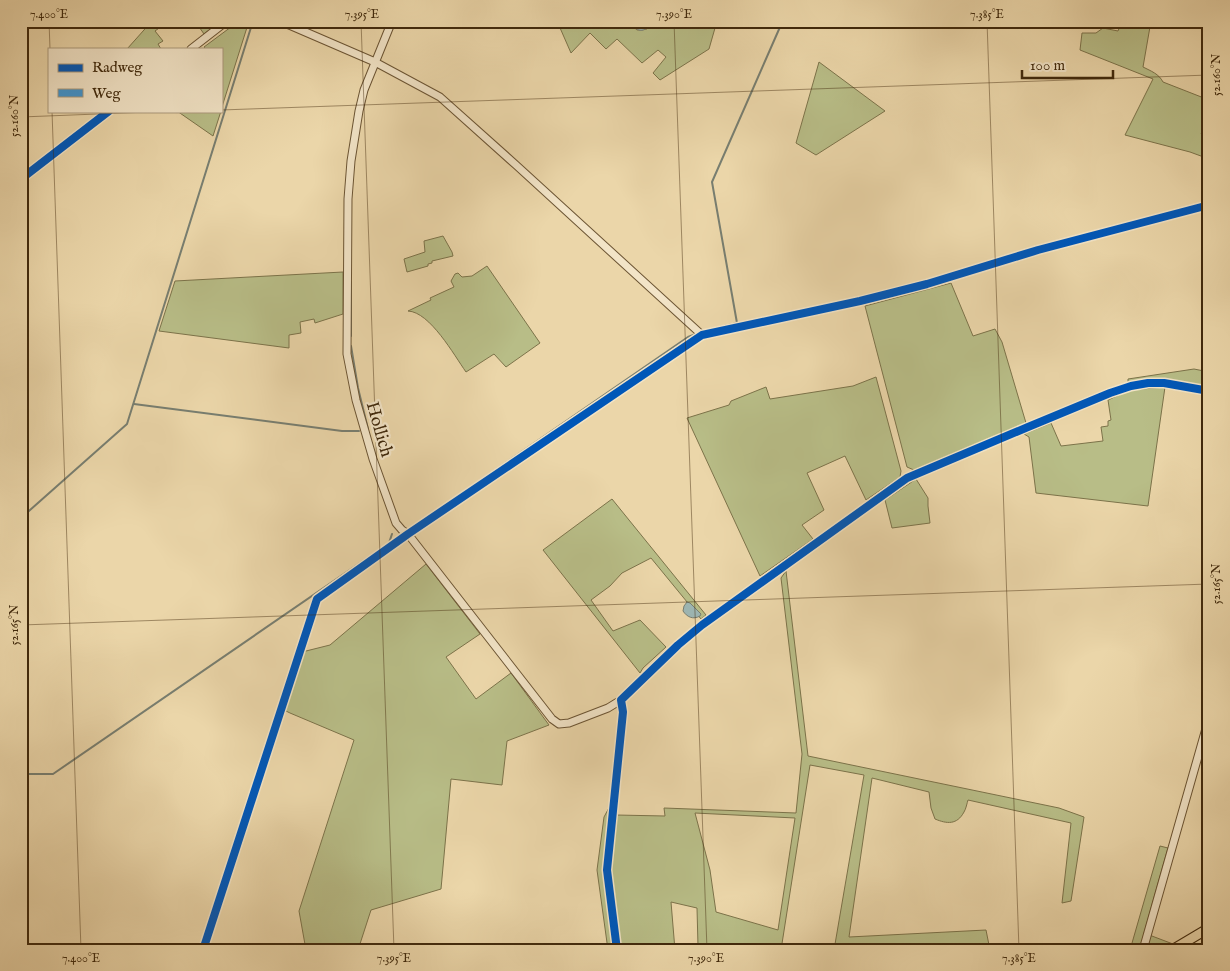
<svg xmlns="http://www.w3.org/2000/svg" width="1230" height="971" viewBox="0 0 1230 971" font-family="'IM FELL English',serif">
<rect width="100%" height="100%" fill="#ebd6a9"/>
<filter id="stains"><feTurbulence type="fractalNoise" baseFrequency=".004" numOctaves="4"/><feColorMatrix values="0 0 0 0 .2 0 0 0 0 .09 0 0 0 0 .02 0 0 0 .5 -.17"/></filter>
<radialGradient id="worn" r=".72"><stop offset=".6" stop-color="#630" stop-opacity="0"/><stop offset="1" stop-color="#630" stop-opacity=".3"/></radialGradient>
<g fill="#b8bd87" stroke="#7c734a" fill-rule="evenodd">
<polygon points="152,21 169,21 155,31 163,41 158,44 161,49 127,49"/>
<polygon points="195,21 221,21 204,34"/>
<polygon points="239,21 249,21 221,110 221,49 206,49 204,47"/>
<polygon points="557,21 627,21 637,30 647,29 653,21 717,21 709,49 660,80 653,73 666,57 658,50 642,63 617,39 606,49 590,33 571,53"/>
<path d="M1122,21H1151L1143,67C1151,71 1159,74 1163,82L1209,100V120L1201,134L1209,138V159L1190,152L1125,135L1153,79L1080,50L1082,33H1096L1103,28L1118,31Z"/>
<polygon points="819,62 885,111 816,155 796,143"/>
<polygon points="177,111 221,111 213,136"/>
<polygon points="443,236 452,252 453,256 432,261 432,263 428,264 428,266 407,272 404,259 425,252 424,241"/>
<path d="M487,266L540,343L506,367L494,354L466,372C454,355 430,312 408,311L431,300L430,298L454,287L451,281L455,274L458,273L462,277L472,276Z"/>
<polygon points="343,272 343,314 315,323 314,319 300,322 301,333 289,335 289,348 159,331 175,281"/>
<polygon points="951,283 973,336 995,329 1002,342 1026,423 914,470 907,467 865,306"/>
<polygon points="1194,369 1209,372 1208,388 1163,380 1128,382 1128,379"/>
<polygon points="876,377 901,471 900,477 866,500 845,456 807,473 824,510 802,525 813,539 760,576 687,418 729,405 731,401 766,387 770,399 853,386"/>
<polygon points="1165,387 1148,506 1036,493 1029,437 1024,434 1051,423 1061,446 1103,441 1101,427 1108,426 1108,421 1111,420 1108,400 1130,390"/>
<polygon points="916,479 928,498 928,506 930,523 892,528 885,500"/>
<polygon points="612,499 706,615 701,619 651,558 622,573 610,586 591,600 613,631 640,620 666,647 643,668 640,673 543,550"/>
<polygon points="426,564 480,634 446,657 476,699 511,673 549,725 507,741 502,785 451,779 441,889 371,910 358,950 306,950 299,911 354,740 290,713 284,710 302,652 330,645"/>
<path d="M786,571L808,756L1059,808L1084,817L1071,901L1062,903L1071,823L968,800C967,803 966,809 964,812C957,825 947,824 935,819L931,808L929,792L872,778L849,937L986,930L990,950H834L864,775L810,765L781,950H710V946H698L697,908L671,902L675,950H620L610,871L616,815L665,816L664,808L796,813L802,754L781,578ZM695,813L795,818L778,930L716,912L710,870Z"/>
<polygon points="611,804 604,871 614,950 608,950 597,870 604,817"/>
<polygon points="1160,846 1168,848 1144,933 1173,944 1163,950 1130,950"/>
</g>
<g fill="#9db6b3" stroke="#787e70">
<path d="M627,21H653C643,35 638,32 627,21Z"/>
<path d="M687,602L690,603L701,614L700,616C693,620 687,617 683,611L684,606Z"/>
</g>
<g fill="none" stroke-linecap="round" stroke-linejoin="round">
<g stroke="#787e70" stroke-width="2">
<polyline points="351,282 351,336"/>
<polyline points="701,332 707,330 737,323 712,182 780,27"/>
<polyline points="351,346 358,388 368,429"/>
<polyline points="134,404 342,431 359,431"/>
<polyline points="427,517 688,337 696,334"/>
<polyline points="21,518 127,424 253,21"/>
<polyline points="21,774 53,774 389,543 392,534"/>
</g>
<defs>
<g id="minor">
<polyline points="280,21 375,62 440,97 516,165 702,335"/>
<polyline points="392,21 364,90 359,111 351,161 348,199 347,354 356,400 373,459 396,523 402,530 408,534 552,719 559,724 569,723 608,708 621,700"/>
<polyline points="191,49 227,21"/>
<polyline points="21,179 109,111"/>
<polyline points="203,950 317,599 408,534 702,335 860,301 927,284 1038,250 1209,205"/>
<polyline points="617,950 607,870 623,712 621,700 678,645 702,625 907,478 1028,427 1110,393 1131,386 1148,383 1164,383 1209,391"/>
<polyline points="1143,950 1209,718"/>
</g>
<polyline id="major" points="1172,950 1209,928"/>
</defs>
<use href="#minor" stroke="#6b5433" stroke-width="9"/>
<use href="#major" stroke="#40290c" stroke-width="11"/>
<use href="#minor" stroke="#f2e4c7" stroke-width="7"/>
<use href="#major" stroke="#ebd6a9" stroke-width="9"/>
<polyline stroke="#3f96d2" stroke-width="6" stroke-dasharray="12 6" stroke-linecap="butt" points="1200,21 1209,25"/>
<defs>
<g id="cycleway">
<polyline points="21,179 109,111"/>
<polyline points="203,950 317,599 408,534 702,335 860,301 927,284 1038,250 1209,205"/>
<polyline points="617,950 607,870 623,712 621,700 678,645 702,625 907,478 1028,427 1110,393 1131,386 1148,383 1164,383 1209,391"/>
</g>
</defs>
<use href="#cycleway" stroke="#f2e4c7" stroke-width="11"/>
<use href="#cycleway" stroke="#0057b8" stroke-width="8"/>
</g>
<path fill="none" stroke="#40290c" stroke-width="1" stroke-opacity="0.45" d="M49,21L50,49M361,21L394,950M674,21L707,950M987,21L1019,950M221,110L1209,75M52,111L81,950M21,117L174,111M21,625L1209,584"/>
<g text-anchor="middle" stroke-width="4.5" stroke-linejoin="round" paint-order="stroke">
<g font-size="18" fill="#40290c" stroke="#f2e4c7">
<text transform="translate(380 429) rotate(74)" y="6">Hollich</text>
</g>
</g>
<rect width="1230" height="971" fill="none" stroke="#ebd6a9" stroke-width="55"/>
<rect x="48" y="48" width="175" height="65" fill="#f2e4c7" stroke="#ab997c"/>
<rect x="58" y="64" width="25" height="8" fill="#0057b8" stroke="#ab997c"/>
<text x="92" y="72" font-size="15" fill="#40290c">Radweg</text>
<rect x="58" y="89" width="25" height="8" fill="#3f96d2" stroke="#ab997c"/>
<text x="92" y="98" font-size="15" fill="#40290c">Weg</text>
<path d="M1022 70v8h91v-8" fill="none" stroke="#40290c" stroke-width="2.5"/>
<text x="1030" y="70" font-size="15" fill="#40290c" stroke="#f2e4c7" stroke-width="4" paint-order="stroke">100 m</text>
<rect x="28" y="28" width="1174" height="916" fill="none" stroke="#40290c" stroke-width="2"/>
<g font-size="12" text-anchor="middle" fill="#40290c">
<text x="49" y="18">7.400°E</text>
<text x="362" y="18">7.395°E</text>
<text x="674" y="18">7.390°E</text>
<text x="987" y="18">7.385°E</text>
<text transform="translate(1216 75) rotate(-90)" y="4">52.160°N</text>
<text transform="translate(14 116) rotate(-90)" y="4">52.160°N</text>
<text transform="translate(1216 584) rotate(-90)" y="4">52.165°N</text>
<text transform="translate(14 625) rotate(-90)" y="4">52.165°N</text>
<text x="81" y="962">7.400°E</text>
<text x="394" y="962">7.395°E</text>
<text x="706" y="962">7.390°E</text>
<text x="1019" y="962">7.385°E</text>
</g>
<rect width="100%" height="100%" filter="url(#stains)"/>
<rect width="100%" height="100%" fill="url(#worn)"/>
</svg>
